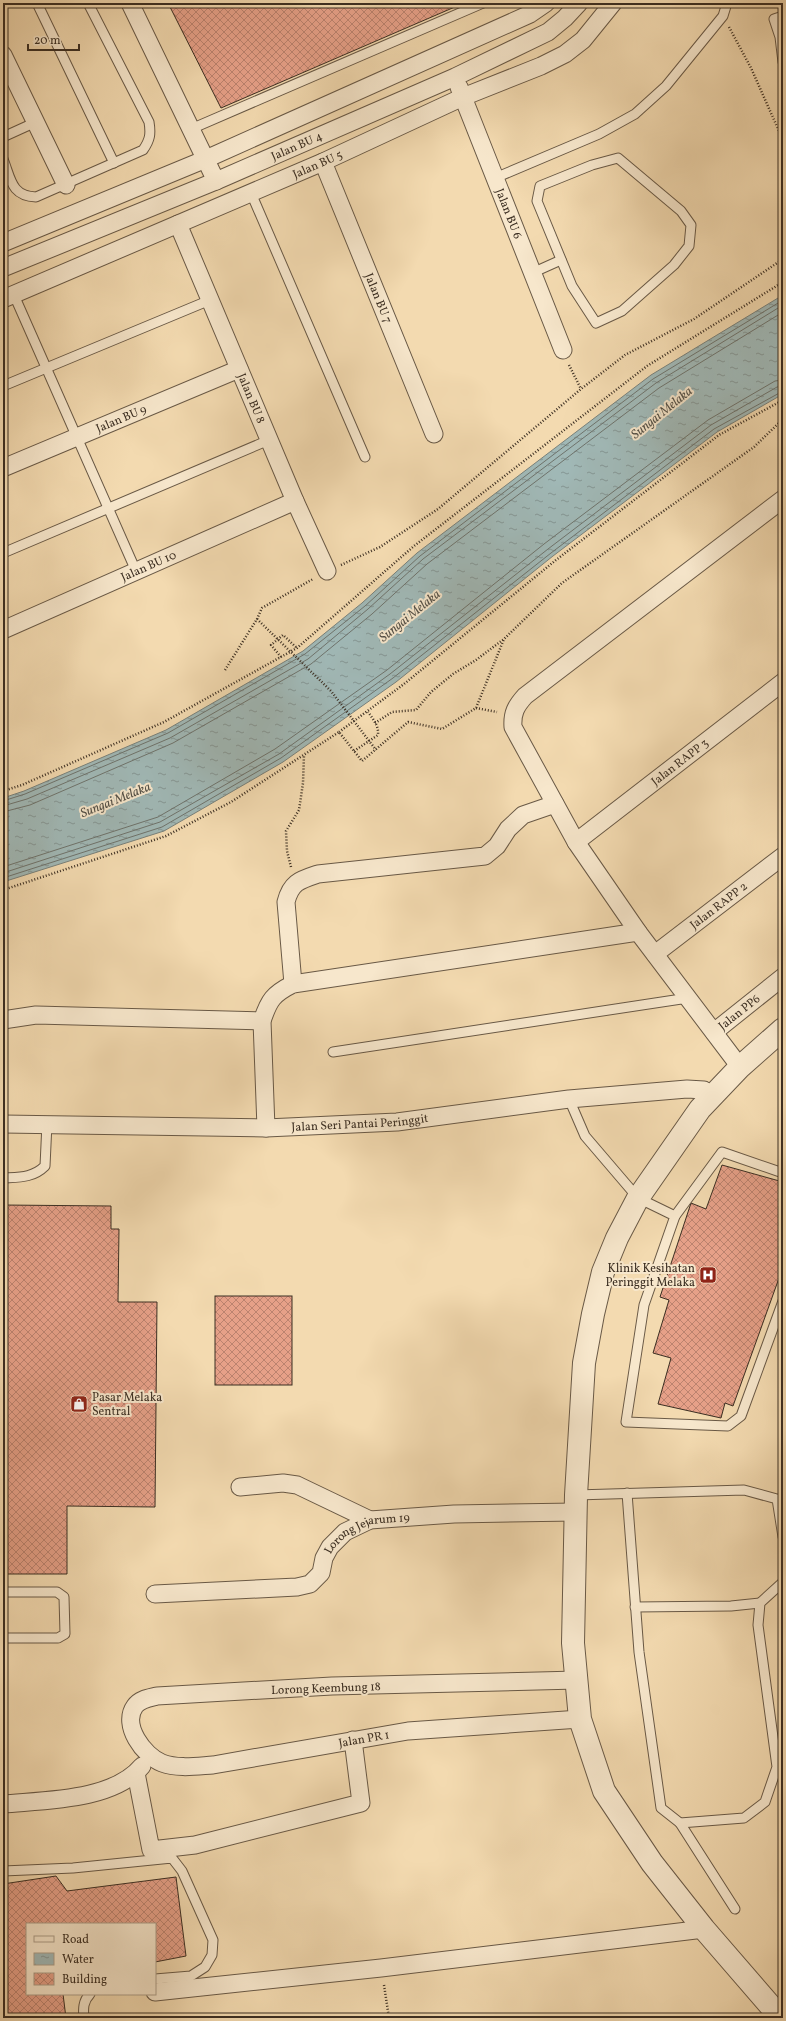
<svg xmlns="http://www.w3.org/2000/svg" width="786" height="2021" viewBox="0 0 786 2021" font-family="Vollkorn,serif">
<defs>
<pattern id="water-ripples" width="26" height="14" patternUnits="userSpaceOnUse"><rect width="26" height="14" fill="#a0b8b6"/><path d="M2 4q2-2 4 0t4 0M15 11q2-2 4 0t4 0" fill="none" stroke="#849694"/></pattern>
<pattern id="building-cross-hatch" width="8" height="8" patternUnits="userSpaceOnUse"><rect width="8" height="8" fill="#e6a088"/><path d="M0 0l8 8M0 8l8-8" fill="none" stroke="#bc836f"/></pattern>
</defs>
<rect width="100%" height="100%" fill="#f3dab0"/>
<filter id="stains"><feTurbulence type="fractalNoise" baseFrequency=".005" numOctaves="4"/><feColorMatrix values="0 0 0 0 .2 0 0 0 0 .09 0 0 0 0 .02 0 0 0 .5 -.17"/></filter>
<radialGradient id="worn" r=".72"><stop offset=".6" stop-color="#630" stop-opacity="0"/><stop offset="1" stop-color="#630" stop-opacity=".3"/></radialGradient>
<polygon fill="url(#water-ripples)" stroke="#78817b" points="783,295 783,394 717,432 553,556 396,682 283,762 164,831 3,882 3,798 24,791 166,730 303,651 362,603 417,553 651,375"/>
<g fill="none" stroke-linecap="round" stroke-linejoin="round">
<g stroke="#6e736c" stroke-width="1">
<polyline points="3,801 25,794 168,733 305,654 365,606 420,556 653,379 783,300"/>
<polyline points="3,806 27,799 170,738 308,659 368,609 423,559 656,383 783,305"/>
<polyline points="3,812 30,805 173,743 311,664 372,614 427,564 659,388 783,312"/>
<polyline points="3,867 158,817 275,749 387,670 544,544 708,420 775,381 783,380"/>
<polyline points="3,873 160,822 279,754 390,674 548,549 711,425 777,387 783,386"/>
<polyline points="3,878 162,827 281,758 393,678 551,553 714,429 783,391"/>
</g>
</g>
<g fill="url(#building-cross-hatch)" stroke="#3b2e22">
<polygon points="168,3 464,3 221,108"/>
<polygon points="722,1165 783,1182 783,1267 733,1406 725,1403 721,1418 658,1404 671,1358 653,1353 669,1300 660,1297 691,1203 706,1209"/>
<polygon points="3,1205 111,1206 111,1229 119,1229 118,1302 157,1302 155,1507 67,1506 67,1574 3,1574"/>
<rect x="215" y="1296" width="77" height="89"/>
<polygon points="56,1876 67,1891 176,1877 186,1956 155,1962 155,1924 27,1924 27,1994 63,1994 66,2018 3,2018 3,1884"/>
</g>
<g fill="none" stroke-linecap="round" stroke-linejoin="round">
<defs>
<g id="service">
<polyline points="37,3 114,163"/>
<polyline points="783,16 774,19 780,37 783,62"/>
<polyline points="191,129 483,3"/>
<polyline points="3,137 36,122"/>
<polygon points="618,158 681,211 691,225 689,246 674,265 622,311 596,323 572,286 537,201 540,186 592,165"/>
<path d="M3,159C11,179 11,196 36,197L143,150C150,140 151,134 149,122L88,3"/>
<polyline points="495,178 599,134 635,114 666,86 723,16 727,3"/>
<polyline points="251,193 365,457"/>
<polyline points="532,273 561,260"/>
<polyline points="14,295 136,571"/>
<polyline points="3,386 210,300"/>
<polyline points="3,553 269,440"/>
<polyline points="333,1052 688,998"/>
<polyline points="569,1099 585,1136 638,1198 675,1216 644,1305 626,1422 728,1426 741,1416 783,1301"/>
<path d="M3,1178C19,1177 33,1178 45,1166L47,1123"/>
<polyline points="675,1216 722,1152 783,1173"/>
<polyline points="627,1493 639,1652 661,1808 680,1823 744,1818 765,1802 777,1767 758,1625 760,1603 783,1582"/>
<polyline points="576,1495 744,1490 777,1499 783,1537"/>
<polyline points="3,1592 57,1592 64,1597 65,1634 58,1638 3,1638"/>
<polyline points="635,1607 731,1606 760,1603"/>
<polyline points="680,1823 735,1909"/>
<polyline points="3,1871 73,1868 172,1858 182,1871 213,1940 212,1955 205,1967 191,1976 155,1979"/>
<path d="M84,2018C83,2009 83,2001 90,1994"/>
</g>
<g id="minor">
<polyline points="130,3 216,181"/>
<polyline points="3,55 66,185"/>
<path id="s1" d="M459,87L563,350"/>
<path id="s2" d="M323,162L434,434"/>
<path id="s3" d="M178,224L295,501L327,571"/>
<polyline points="3,243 206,159 530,14 546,3"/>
<path id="s4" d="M3,268L216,181L455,77L548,32L565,18L579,3"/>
<path id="s5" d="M3,299L323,162L463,97L541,66L565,54L583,40L613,3"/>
<path id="s6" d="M3,468L239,369"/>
<path id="s7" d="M3,630L295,501"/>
<path id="s8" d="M576,842L783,682"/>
<path id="s9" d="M655,954L783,856"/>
<path d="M293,984L286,902C291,882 300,880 318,874L485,856L497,846L508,829L523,815L555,804"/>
<polyline points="3,1020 36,1015 262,1021"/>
<path id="s10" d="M714,1032L783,977"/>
<path d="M740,1067L638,932L576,842L513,727C512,713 516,706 525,696L783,499"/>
<path id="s11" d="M3,1124L266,1128L397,1122L569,1099L687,1089L704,1090L712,1096"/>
<path d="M266,1128L262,1021C269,1000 273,994 293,984L638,932"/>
<polyline points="240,1487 283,1483 297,1485 370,1520"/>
<path id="s12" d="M155,1594L297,1587L310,1584L321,1573L324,1558L330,1547L345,1532L370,1520L454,1514L576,1512"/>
<path id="s13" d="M577,1680L332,1686L157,1696C149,1698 140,1699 135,1706C121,1725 144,1756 162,1763C178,1769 197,1766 213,1765L408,1731L580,1719"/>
<polyline points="136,1773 151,1850 195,1845 361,1803 353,1740"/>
<path d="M3,1804C45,1800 113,1801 142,1766"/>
<polyline points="155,1992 381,1968 704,1929"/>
</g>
<polyline id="tertiary" points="781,2018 704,1929 652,1863 604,1791 580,1719 573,1643 576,1495 584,1363 593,1314 603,1272 617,1238 638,1198 700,1109 740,1067 783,1029"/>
</defs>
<use href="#service" stroke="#695946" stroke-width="11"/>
<use href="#minor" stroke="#695946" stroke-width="19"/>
<use href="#tertiary" stroke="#695946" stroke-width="24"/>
<g stroke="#3b2e22" stroke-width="2.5" stroke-dasharray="1 2" stroke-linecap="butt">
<polyline points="729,27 751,68 783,140"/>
<polyline points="569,365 581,389"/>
<polyline points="341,565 380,547 438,509 581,389 625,355 694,319 783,259"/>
<polyline points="281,657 271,645 283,635 297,648"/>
<polyline points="225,670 257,619 262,608 313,579"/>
<polyline points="476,708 497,712"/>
<polyline points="375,723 392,712 416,710 431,692 453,674 476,660 504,639 562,583 754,447 783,419"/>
<polyline points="339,732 404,684 556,560 719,435 783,400"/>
<path d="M354,751L378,735C379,726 373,719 368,712"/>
<polyline points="3,791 22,785 164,722 297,648 414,546 647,366 783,282"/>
<polyline points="291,867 287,851 286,831 299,810 303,783 304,755"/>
<polyline points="3,890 166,836 231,802 339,732 362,761 408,722 442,729 476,708 504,639"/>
<polyline points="384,1985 389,2018"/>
</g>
<use href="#service" stroke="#f7e7cc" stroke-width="9"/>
<use href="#minor" stroke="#f7e7cc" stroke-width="17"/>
<use href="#tertiary" stroke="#f7e7cc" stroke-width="22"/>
<polyline stroke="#3b2e22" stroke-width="2.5" stroke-dasharray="1 2" stroke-linecap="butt" points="257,619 331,691 376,750"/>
</g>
<defs>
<symbol id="hospital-square" viewBox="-11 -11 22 22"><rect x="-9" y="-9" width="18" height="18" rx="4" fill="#8f2418" stroke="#f7e7cc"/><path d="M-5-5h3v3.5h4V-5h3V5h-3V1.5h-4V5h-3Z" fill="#fff"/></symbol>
<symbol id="shop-square" viewBox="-11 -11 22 22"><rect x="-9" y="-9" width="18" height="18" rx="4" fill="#8f2418" stroke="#f7e7cc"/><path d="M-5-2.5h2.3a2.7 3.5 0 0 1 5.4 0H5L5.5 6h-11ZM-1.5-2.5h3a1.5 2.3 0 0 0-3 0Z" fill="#fff"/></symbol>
</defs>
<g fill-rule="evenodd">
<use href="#hospital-square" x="698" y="1265" width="20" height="20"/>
<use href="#shop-square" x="69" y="1394" width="20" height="20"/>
</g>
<g text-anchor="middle" stroke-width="4" stroke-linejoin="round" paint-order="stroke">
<g font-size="12" fill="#3b2e22" stroke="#f7e7cc">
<text dy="4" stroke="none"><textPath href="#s4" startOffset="318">Jalan BU 4</textPath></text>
<text dy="4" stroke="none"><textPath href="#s5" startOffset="342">Jalan BU 5</textPath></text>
<text dy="4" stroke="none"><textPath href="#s1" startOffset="136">Jalan BU 6</textPath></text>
<text dy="4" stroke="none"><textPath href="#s2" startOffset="147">Jalan BU 7</textPath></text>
<text dy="4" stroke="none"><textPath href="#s3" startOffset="189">Jalan BU 8</textPath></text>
<text dy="4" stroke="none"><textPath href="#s6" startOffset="128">Jalan BU 9</textPath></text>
<text dy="4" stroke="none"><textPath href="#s7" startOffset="159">Jalan BU 10</textPath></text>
<text dy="4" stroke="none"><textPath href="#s8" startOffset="131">Jalan RAPP 3</textPath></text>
<text dy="4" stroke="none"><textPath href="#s9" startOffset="80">Jalan RAPP 2</textPath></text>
<text dy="4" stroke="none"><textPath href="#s10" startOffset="32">Jalan PP6</textPath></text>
<text dy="4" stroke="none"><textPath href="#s11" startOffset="357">Jalan Seri Pantai Peringgit</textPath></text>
<text dy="4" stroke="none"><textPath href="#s12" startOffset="240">Lorong Jejarum 19</textPath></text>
<text transform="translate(326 1688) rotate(-2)" y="4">Lorong Keembung 18</text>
<text dy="4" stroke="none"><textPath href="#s13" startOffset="720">Jalan PR 1</textPath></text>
</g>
<g font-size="12" fill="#3b2e22" stroke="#f7e7cc" text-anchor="end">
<text x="695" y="1272">Klinik Kesihatan<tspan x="695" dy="14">Peringgit Melaka</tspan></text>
<text x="92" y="1401" text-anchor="start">Pasar Melaka<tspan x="92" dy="14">Sentral</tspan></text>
</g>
<g font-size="13" font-style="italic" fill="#545047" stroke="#f7e7cc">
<text transform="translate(661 412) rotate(-39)" y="5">Sungai Melaka</text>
<text transform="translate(409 615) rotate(-39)" y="5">Sungai Melaka</text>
<text transform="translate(115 799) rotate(-22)" y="5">Sungai Melaka</text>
</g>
</g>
<rect width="786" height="2021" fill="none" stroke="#f3dab0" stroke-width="16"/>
<rect x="4" y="4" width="778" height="2013" fill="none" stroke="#3b2e22" stroke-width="2"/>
<rect x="8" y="8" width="770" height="2005" fill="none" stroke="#3b2e22"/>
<rect x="26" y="1923" width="130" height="72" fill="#f7e7cc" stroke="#ac9d88"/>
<rect x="34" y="1936" width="20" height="6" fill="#f7e7cc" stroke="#ac9d88"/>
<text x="62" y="1943" font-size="12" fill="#3b2e22">Road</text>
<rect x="34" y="1953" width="20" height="12" fill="url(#water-ripples)" stroke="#ac9d88"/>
<text x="62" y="1963" font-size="12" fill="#3b2e22">Water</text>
<rect x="34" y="1973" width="20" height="12" fill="url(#building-cross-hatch)" stroke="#ac9d88"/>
<text x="62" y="1983" font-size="12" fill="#3b2e22">Building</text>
<path d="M28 44v6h51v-6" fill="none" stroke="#3b2e22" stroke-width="2"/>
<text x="34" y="44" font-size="12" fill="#3b2e22" stroke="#f7e7cc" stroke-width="3" paint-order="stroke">20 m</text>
<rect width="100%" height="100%" filter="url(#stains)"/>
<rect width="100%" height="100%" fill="url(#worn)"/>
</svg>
